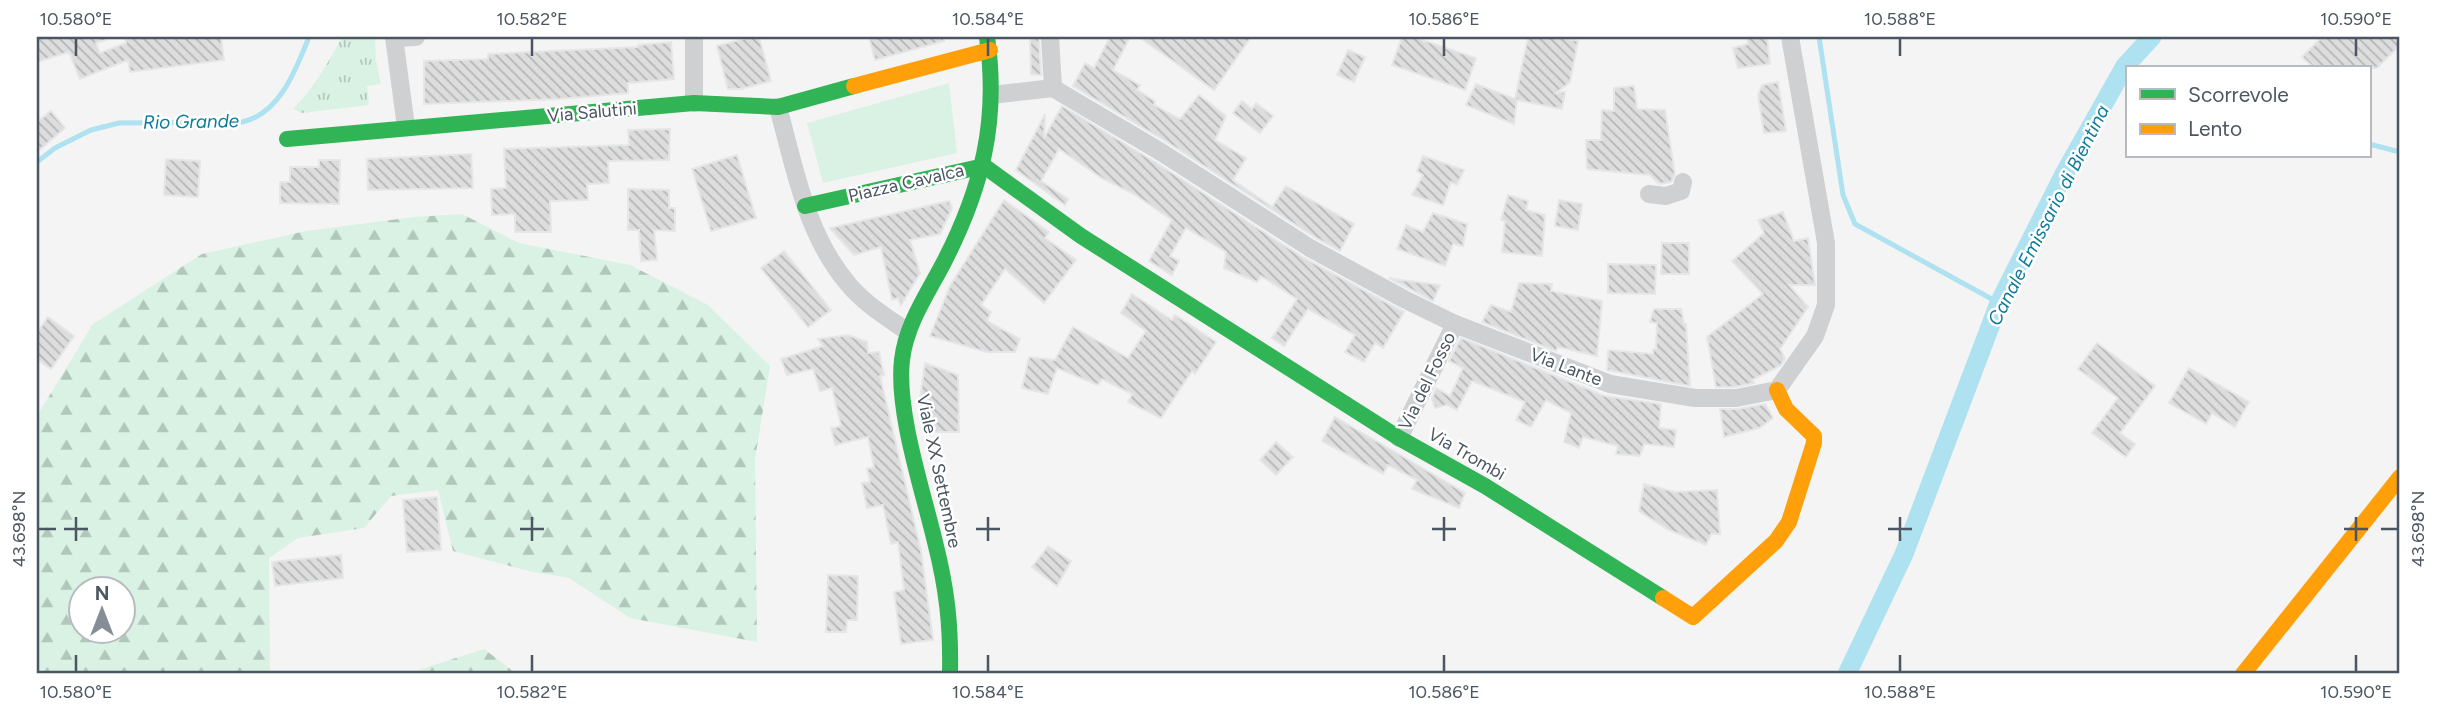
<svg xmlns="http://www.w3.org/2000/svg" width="2437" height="711" viewBox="0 0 2437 711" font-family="Figtree,sans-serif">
<defs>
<pattern id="grass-tufts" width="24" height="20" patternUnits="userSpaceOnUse" patternTransform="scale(1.75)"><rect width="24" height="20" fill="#d9f2e3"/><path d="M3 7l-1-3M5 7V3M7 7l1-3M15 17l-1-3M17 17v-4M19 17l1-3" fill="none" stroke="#b2c7bb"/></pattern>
<pattern id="forest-firs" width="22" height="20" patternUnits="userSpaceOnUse" patternTransform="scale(1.75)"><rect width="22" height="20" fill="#d9f2e3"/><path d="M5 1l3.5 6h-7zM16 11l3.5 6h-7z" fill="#b2c7bb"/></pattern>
<pattern id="building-back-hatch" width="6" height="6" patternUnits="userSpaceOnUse" patternTransform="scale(1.75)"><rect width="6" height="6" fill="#ddddde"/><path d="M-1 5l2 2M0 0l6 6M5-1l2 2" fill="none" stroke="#b5b6b7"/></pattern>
</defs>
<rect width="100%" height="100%" fill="#f4f4f4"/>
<path fill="url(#grass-tufts)" d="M342,37H375L376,60L381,84L367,86L369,105L302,113L293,109C314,88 328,63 342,37Z"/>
<g fill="url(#forest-firs)" fill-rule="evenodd">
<path d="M462,214L519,243L630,265L708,305L770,366L755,459L757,642L630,618L569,578L533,572L453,551L438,490L391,496L364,528L298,538L269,558L270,674H37V416L93,324L202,254L306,231L414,217ZM80,588H122V630H80Z"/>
<polygon points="484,649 517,674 406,674"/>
</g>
<polygon fill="#d9f2e3" points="949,83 957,153 823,183 807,123"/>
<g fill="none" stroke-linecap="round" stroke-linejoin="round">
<g stroke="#aee2f0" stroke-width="5">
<polyline points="1819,37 1843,195 1855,224 1999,303"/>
<polyline points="2125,66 2130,68"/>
<polyline points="2369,144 2400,152"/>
<path d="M37,162L55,148L91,130L119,123L242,122C280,114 296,69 309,37"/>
</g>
<polyline stroke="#aee2f0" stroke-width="19" points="1847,674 1904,554 1999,303 2063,176 2125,66 2152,37"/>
</g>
<g fill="url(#building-back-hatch)" stroke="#e5e6e7" stroke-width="2">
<polygon points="37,37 105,37 106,40 96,43 100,53 126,43 125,37 221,37 224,60 130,72 128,60 80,79 69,52 37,62"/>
<polygon points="750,37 759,37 771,81 741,89 728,89 717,46"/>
<polygon points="869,37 943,37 944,41 875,60"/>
<polygon points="1030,37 1039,37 1041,75 1031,74"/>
<polygon points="1110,37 1130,37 1113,70 1140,85 1137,90 1155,101 1154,105 1180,119 1199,95 1226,116 1215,140 1246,158 1233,180 1272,207 1286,186 1354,224 1340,251 1316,238 1167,142 1073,86 1085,63 1094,68"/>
<polygon points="1139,37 1251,37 1214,90"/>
<polygon points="1402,37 1414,37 1476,58 1465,90 1392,65"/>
<polygon points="1528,37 1558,37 1578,41 1570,82 1556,93 1565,92 1562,109 1517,100 1514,124 1466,105 1476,84 1515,99"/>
<polygon points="1747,37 1767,37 1770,64 1738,68 1733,48 1748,44"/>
<polygon points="2322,37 2400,37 2400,45 2377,68 2314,68 2302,57"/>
<polygon points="671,42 674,79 628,83 628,93 559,99 424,104 424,61 488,59 488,54 638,47 638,45"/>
<polygon points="1348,50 1365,57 1354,82 1337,75"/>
<polygon points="1778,82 1786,131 1764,133 1758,95 1762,85"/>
<polygon points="1634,86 1637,109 1665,110 1675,174 1671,182 1659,184 1650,175 1587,169 1586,140 1601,140 1602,110 1614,111 1614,88"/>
<polygon points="1242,101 1252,109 1256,103 1273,116 1260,133 1233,113"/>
<polygon points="1062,106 1155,162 1304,258 1404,312 1383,348 1375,343 1364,362 1345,352 1355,335 1308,309 1284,346 1272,338 1297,299 1261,276 1257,282 1224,268 1226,252 1186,228 1170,256 1179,261 1172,275 1149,261 1172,220 1134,194 1103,179 1059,149 1041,181 1068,199 1065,205 1016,170 1045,114 1044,138"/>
<polygon points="51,111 65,128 37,152 37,122"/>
<polygon points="670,129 669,160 608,161 609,183 587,184 588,200 550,201 551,232 515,232 515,214 492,215 491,189 506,188 504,149 629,145 628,130"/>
<polygon points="471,154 473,188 368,190 367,159"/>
<polygon points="737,155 756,218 711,231 692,169"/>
<polygon points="1423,156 1464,170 1457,185 1451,182 1443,205 1412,195 1423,175 1417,171"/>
<polygon points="166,159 200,161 198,197 164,195"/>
<polygon points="319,160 340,160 339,204 280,203 280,182 290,182 290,167 319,167"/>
<polygon points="628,189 669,190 669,208 675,208 675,231 654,230 657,260 641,261 639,230 628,230"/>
<polygon points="1508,195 1528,201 1526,210 1545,215 1542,256 1502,252 1505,221 1501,220"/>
<polygon points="1004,200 1049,232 1045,238 1076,260 1044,303 1005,269 981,305 991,312 987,321 1020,339 1015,352 987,352 930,336 950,286"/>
<polygon points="1559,200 1582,204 1578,230 1555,226"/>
<polygon points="949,201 952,208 940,234 910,240 920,273 901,305 898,298 892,300 881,247 854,255 830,228"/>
<polygon points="1783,212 1794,241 1808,238 1815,285 1789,285 1808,307 1780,349 1785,359 1780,366 1752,380 1754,383 1735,387 1716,387 1707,337 1763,294 1732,261 1764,233 1758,220"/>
<polygon points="1433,213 1467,224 1463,246 1453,244 1445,266 1397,249 1406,225 1423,232"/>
<polygon points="1662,243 1689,243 1689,274 1661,274"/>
<polygon points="784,251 831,310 808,327 761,268"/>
<polygon points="1608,264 1656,265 1655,294 1608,293"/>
<polygon points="1389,278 1394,279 1440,285 1433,301"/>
<polygon points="1519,283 1552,284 1551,291 1602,301 1597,356 1558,347 1556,351 1482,322 1491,305 1511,312"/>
<polygon points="1132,294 1172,320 1175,315 1216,342 1195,374 1192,371 1161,418 1128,402 1132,394 1102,379 1098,385 1057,368 1048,394 1022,388 1029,357 1055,360 1073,327 1128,358 1146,331 1121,313"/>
<polygon points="1654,309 1681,309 1684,324 1686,324 1690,386 1607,370 1608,350 1653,354 1653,349 1656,349 1657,323 1650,322"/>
<polygon points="48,317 74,336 51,369 37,359 37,333"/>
<polygon points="848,335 867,342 868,353 879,352 884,375 880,376 921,551 933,640 901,644 894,592 904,590 898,542 891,544 883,505 867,508 862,483 870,482 867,469 874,467 868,437 835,445 831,428 841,426 832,388 820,391 813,369 787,375 781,359 823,346 818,339"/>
<polygon points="1461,338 1605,396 1661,404 1659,428 1676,430 1674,447 1644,444 1640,456 1616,454 1618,446 1583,437 1579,448 1564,442 1571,413 1546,400 1531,427 1516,420 1525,402 1472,381 1457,410 1447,405 1435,408 1432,399 1436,388 1450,396 1463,368 1449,361"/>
<polygon points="2097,343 2155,386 2120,433 2135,444 2126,457 2092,433 2118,398 2078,369"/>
<polygon points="925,363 958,375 959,432 926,432 920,399"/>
<polygon points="2189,368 2249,402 2235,427 2212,413 2206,424 2169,403"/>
<polygon points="1765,404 1773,418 1759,428 1724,437 1720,409 1738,409"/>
<polygon points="1335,417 1465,493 1459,508 1412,489 1417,480 1388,465 1383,474 1322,441"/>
<polygon points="1276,442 1293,457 1276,475 1260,460"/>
<polygon points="1644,484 1675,492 1717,490 1720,534 1711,534 1706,545 1669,530 1639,511"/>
<polygon points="437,497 441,550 407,552 403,500"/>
<polygon points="1048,546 1071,561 1057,586 1032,567"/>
<polygon points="341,555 343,578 275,586 272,562"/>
<polygon points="828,575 858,576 857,620 847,620 846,632 826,632"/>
</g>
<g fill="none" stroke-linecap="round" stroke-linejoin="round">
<g stroke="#ced0d2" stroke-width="18">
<polyline points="394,37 406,127"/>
<polyline points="694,37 694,103"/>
<polyline points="1050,37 1053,88"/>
<polyline points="394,38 416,37"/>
<polyline points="1053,88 1161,152 1310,248 1404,299 1455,324 1610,384 1695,398 1736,398 1777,390 1815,336 1826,305 1826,243 1790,37"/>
<polyline points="992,95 1053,88"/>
<path d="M778,107C795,169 806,235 849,285C866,305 888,318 908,332"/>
<polyline points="1649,194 1666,196 1681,191 1683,182"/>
<polyline points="1399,438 1455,324"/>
</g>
<g stroke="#30b455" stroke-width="16">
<polyline points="287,139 694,103 778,107 854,86"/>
<polyline points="984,166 1081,236 1399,438 1485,486 1663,598"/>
<polyline points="805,206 984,166"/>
<path d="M950,674C951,626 947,589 935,542C923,491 896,411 902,360C906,324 928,293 944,262C982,188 999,121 987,37"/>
</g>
<g stroke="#ff9f0a" stroke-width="16">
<polyline points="854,86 990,50"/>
<polyline points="1663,598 1693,617 1776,541 1789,522 1814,443 1814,436 1786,409 1777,390"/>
<polyline points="2243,674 2400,477"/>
</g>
</g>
<path fill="none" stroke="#4a5661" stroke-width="2.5" d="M76,38V56M532,38V56M988,38V56M1444,38V56M1900,38V56M2356,38V56M76,517V541M532,517V541M988,517V541M1444,517V541M1900,517V541M2356,517V541M38,529H56M64,529H88M520,529H544M976,529H1000M1432,529H1456M1888,529H1912M2344,529H2368M2381,529H2398M76,655V672M532,655V672M988,655V672M1444,655V672M1900,655V672M2356,655V672"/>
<g text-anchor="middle" stroke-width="5" stroke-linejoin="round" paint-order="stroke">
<g font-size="18" fill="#4a5661" stroke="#fff">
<text transform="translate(592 112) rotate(-5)" y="6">Via Salutini</text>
<text transform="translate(906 183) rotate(-13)" y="6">Piazza Cavalca</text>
<text transform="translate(1566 367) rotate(21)" y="6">Via Lante</text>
<text transform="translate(1427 381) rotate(-64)" y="6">Via del Fosso</text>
<text transform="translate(1467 454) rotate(30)" y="6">Via Trombi</text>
<text transform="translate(939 471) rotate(78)" y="6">Viale XX Settembre</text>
</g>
<g font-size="19" font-style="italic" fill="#0c7c9b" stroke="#fff">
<text transform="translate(191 121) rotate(-1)" y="7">Rio Grande</text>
<text transform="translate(2048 215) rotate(-63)" y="7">Canale Emissario di Bientina</text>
</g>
</g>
<rect width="2437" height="711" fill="none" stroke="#ffffff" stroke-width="77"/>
<rect x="2126" y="66" width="245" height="91" fill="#ffffff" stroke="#b7bbc0" stroke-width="2"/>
<rect x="2140" y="89" width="35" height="10" fill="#30b455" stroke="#b7bbc0" stroke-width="2"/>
<text x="2188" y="102" font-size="21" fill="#4a5661">Scorrevole</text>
<rect x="2140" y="124" width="35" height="10" fill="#ff9f0a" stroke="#b7bbc0" stroke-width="2"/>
<text x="2188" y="136" font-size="21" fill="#4a5661">Lento</text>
<g transform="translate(102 610)"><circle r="33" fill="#ffffff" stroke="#b7bbc0" stroke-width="2"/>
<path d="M0-5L12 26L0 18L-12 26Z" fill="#868d94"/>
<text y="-10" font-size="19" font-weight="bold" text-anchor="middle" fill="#4a5661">N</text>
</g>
<rect x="38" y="38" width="2360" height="634" fill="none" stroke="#4a5661" stroke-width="2.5"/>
<g font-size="18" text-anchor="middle" fill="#4a5661">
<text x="76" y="25">10.580°E</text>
<text x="532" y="25">10.582°E</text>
<text x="988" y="25">10.584°E</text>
<text x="1444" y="25">10.586°E</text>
<text x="1900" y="25">10.588°E</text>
<text x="2356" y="25">10.590°E</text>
<text transform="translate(19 529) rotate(-90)" y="6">43.698°N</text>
<text transform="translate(2418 529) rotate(-90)" y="6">43.698°N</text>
<text x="76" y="698">10.580°E</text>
<text x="532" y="698">10.582°E</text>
<text x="988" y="698">10.584°E</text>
<text x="1444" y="698">10.586°E</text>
<text x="1900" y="698">10.588°E</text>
<text x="2356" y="698">10.590°E</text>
</g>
</svg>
